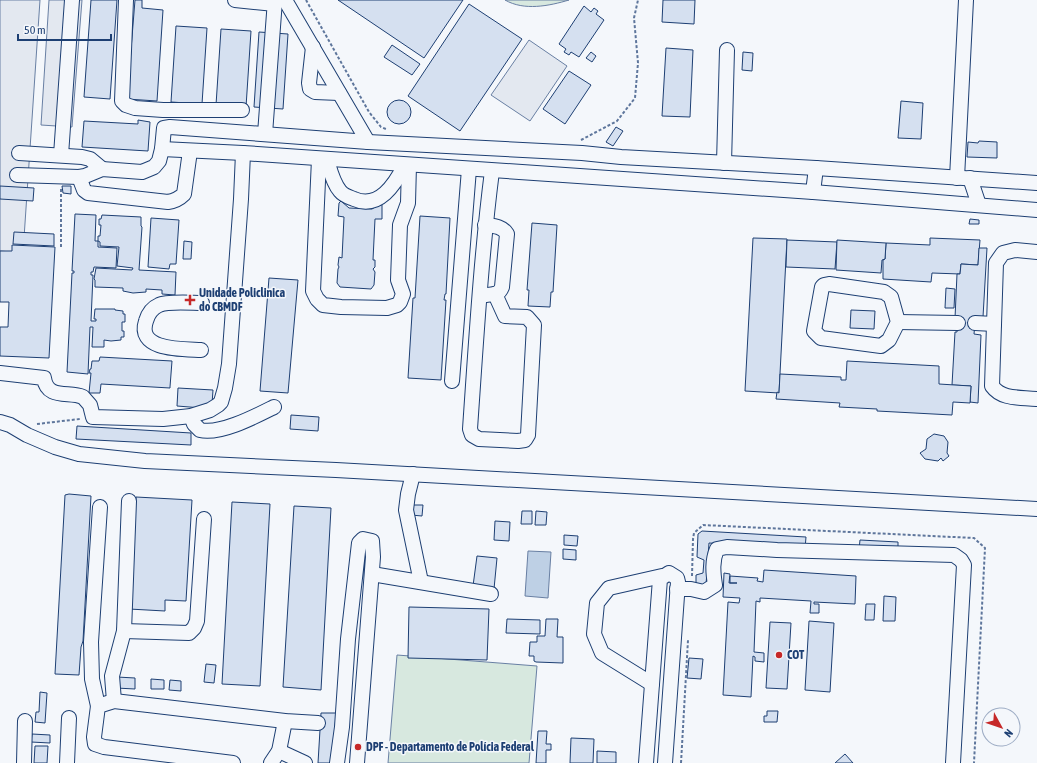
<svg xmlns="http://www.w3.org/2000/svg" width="1037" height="763" viewBox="0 0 1037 763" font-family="'Asap Condensed',sans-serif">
<rect width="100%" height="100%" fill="#f4f7fb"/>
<g fill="#d7e8df" stroke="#687fa3">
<path d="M505,0H569C549,6 524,11 505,0Z"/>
<polygon points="397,655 537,666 529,763 388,763"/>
</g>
<g fill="#e3e8f0" stroke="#687fa3">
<polygon points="0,0 40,0 23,253 0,251"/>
<polygon points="49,0 82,0 72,127 41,125"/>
<polygon points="529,40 567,66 530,121 491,95"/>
</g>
<polygon fill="#bed0e5" stroke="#687fa3" points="528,551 551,552 548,598 525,596"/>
<g fill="#d5e0f0" stroke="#1d3f73">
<polygon points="91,0 117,0 110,99 84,97"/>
<polygon points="135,0 142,0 142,8 163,10 157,101 127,99"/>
<polygon points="338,0 463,0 424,58"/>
<polygon points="663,0 695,0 694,24 662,22"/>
<polygon points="469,4 522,39 460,131 408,96"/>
<polygon points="584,6 591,12 594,8 598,11 596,14 604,20 579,57 571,52 569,55 564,52 566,49 559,44"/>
<polygon points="176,26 207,28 202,104 171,102"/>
<polygon points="221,29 251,31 246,107 216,105"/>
<polygon points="259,32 288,34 283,109 254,107"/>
<polygon points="392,45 420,64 412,75 384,57"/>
<polygon points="666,48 693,50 690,117 662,116"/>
<polygon points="591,52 596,56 592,62 586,58"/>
<polygon points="743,52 753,53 752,71 742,70"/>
<polygon points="569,71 591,85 565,124 543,109"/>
<circle cx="399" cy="112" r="12"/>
<polygon points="901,101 923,103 921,139 898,138"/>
<polygon points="138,120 150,122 148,151 82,147 84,121 138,124"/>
<polygon points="616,127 623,131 613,146 606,142"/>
<polygon points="979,141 997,142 997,158 967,157 968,142 978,143"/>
<polygon points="0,186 34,188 33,201 0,199"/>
<polygon points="62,186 71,186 71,194 63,193"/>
<polygon points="341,201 349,208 372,209 380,204 382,205 382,219 375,219 373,260 375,260 375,267 373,269 375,272 374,285 371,289 340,287 337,283 338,269 339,267 338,265 339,257 342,258 344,217 338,216 339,203"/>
<polygon points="75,214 96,215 95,241 98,241 98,247 117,248 116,268 94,267 93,272 91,272 91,275 93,275 91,321 96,321 96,319 94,319 95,309 115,309 115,310 123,311 123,314 125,314 125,322 122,322 122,331 124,331 124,337 121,337 121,340 111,341 104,340 104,347 92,347 93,327 90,327 88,374 67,372 72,273 74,273 74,271 72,271"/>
<polygon points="102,215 141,217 141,226 142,227 139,270 176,272 175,295 162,294 162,290 146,289 146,292 133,293 123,291 123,288 95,287 95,280 94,279 96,268 132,270 133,268 117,266 119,247 100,246 100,242 98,241 98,236 100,236 101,225 99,225 99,219 101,219"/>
<polygon points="420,216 450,218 446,294 445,294 444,300 446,300 441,380 408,378 413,298 415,298"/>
<polygon points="151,218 179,220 176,264 170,264 169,269 148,267"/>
<polygon points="970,219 979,220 979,224 969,224"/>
<polygon points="532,223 557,225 553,292 551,292 550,307 528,306 529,290 527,290"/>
<polygon points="14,232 54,234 54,246 13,244"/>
<polygon points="753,238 787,239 779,393 745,391"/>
<polygon points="930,238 980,240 978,265 961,264 960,274 932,273 931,282 883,279 883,260 885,259 886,243 930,245"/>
<polygon points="787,240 837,242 835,269 786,267"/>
<polygon points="837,240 886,243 885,259 882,260 881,273 836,270"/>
<polygon points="184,241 192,242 191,259 183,259"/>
<polygon points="12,245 55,247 49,358 0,356 0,327 8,327 9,302 0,302 0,251 12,251"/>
<polygon points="979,248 987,248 983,317 975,323 974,334 981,335 978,403 970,402 971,386 952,385 955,332 957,332 958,318 955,318 957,274 960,274 961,264 978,265"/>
<polygon points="269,278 298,280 288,393 260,391"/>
<polygon points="946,288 955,289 954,308 945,308"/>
<polygon points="851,310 875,311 874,329 850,328"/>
<polygon points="100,357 172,361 170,387 170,388 101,384 100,393 89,393 91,373 89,373 90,369 91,369 92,361 99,361"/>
<polygon points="847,361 939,366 939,384 971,386 970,403 953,402 952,415 877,411 877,409 839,407 840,403 776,399 777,392 779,393 780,374 841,377 841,380 846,380"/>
<polygon points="178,388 213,390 212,404 202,408 177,406"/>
<polygon points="291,415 319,417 318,431 290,429"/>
<polygon points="77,426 191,433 191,445 76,439"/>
<polygon points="934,434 944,436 948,442 947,453 949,456 943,461 941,458 938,461 925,459 920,453 926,449 927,439"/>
<polygon points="69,494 91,496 83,641 81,647 79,675 55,674 65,495"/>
<polygon points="136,497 192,500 186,601 165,600 165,611 129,609"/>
<polygon points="232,502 270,504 260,686 222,684"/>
<polygon points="412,505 423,505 422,516 411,515"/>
<polygon points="294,506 331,508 321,690 283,687"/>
<polygon points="522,511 532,511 532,524 521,524"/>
<polygon points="536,511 547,512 546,525 535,525"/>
<polygon points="495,521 510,522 509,541 494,540"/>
<polygon points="702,531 806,537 805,549 709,543 706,585 696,584 696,575 703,573 704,560 697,557 698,534"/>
<polygon points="564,535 578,536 577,546 564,545"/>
<polygon points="860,540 898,542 898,552 859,550"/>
<polygon points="563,549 576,550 576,560 563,559"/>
<polygon points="477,556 497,558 494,589 473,586"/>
<polygon points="764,570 856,576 855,604 814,602 814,604 819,604 819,613 810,613 811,601 760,598 760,602 756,601 754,652 764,653 764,662 755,661 755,657 753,656 751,697 723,695 728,602 739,603 740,598 723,597 724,573 730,574 729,583 737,583 730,583 730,576 758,578 757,581 763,582"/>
<polygon points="884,596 896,597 895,621 883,621"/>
<polygon points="866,604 875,604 874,620 865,620"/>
<polygon points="409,607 489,609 487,660 408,658"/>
<polygon points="507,619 540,620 540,634 506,633"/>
<polygon points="546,619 558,619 557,637 563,637 563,663 536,662 534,661 534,656 529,656 530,642 537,642 537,636 545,636"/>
<polygon points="809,621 834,623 830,692 805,690"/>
<polygon points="770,622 791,623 787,689 766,688"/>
<polygon points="689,658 703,659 701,679 687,678"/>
<polygon points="206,664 216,665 214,683 204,682"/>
<polygon points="117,677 135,678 135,689 116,688"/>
<polygon points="151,679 164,680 164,689 151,689"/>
<polygon points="170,680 181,681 181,691 169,690"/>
<polygon points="40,692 47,693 45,723 35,722 36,712 39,712"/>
<polygon points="767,711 778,711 777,722 764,722 764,716 767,716"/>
<polygon points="321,713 336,713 333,763 318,763"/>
<polygon points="538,731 547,731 546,744 551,744 551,750 546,750 546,763 536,763"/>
<polygon points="32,734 50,735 50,743 31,742"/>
<polygon points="571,738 594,739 593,763 570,763"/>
<polygon points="35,746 48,746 47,763 34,763"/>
<polygon points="597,751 616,752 616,763 597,763"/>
<polygon points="845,754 853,763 835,763"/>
</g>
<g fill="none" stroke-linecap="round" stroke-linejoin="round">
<defs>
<g id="minor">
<polyline points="126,0 122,101 126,105 135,108 163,110 242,110"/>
<polyline points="235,0 275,4"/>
<polyline points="285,0 368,142"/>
<polyline points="313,47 309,83 310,89 315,92 339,93"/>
<polyline points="265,134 275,0"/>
<polyline points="162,149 243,153 813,192 1037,210"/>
<polyline points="19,153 82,157 90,159 102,169"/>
<polyline points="61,155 72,0"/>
<polyline points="319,159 313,291 317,299 323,305 341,307 387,308 397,305 400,302 403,294 398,280 400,225 408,203 409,165"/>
<path d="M327,160C330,170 333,183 340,191C344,196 349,197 354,199C379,210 395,184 405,165"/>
<polyline points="724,163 727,50"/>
<path d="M492,171C481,257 476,343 470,429L472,435L479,439L518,441L525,440L528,435L534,325L527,317L505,316L495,294"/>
<polyline points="17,175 79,177 85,176 102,169 142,172 154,167 159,161 162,149 164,128 170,127 368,142 582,153 621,157 816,168 1037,183"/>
<path d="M79,177L84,190L88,193L168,202C175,201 179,199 184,194L190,151"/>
<polyline points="957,178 966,0"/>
<polyline points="970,178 979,205"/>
<polyline points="813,192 816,168"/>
<path d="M485,225C494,226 502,226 507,234L502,287C499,295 494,294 486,295"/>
<path d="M1037,252L1015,250L1003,253L996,263L992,386C1002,400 1021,397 1037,399"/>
<polygon points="829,284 884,292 891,297 898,322 889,340 881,346 821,338 814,331 822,287 824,285"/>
<polyline points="898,322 958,323"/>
<polyline points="975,323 994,324"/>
<path d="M201,350C183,349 136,351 146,321C148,314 152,308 159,305C167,301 192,303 202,303"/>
<path d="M0,373L44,378C47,400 69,391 83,397L90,405L93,417L163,419L191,416L210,410L218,405L221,402L225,388L229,364L241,199L243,153"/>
<polyline points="452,381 469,169"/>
<path d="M191,416L194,424L200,430C220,435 256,416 274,407"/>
<polyline points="0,422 10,425 27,435 55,447 79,454 145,461 336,470 1037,509"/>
<polyline points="413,474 408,494 406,510 421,582"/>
<polyline points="372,574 491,594"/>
<path d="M677,589H691L704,592L715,585C713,572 712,561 717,549L727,547L777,550L954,555L961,560L964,565L953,763"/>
<polyline points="124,631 189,633 194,628 197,621 204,519"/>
<polyline points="652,684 602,653 594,634 597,603 609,588 662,576"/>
<polyline points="114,701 112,676 124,631 129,501"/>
<polyline points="98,706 92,679 91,642 100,507"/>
<polyline points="279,751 305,763"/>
<polyline points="24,763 25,721"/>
<polyline points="67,763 69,718"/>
<polyline points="233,763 104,747 95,744 94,737 98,706 114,701 285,721 318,723"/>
<polyline points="271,763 279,751 285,721"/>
<polyline points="337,763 342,727 348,639 359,543 363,539 372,541 373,557 357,763"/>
<polyline points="646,763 660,579 669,573 677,578 678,582 665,763"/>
</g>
</defs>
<use href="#minor" stroke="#1d3f73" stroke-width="16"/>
<g stroke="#5e769c" stroke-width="2" stroke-dasharray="3 2" stroke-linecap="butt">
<polyline points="306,0 369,112 381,127 386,129"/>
<polyline points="581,140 617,121 635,98 638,63 634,18 638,0"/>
<polyline points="61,247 61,189"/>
<polyline points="37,424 80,419"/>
<polyline points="692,576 693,539 694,533 703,525 974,538 985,548 974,763"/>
<polyline points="681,763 688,640"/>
</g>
<use href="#minor" stroke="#f4f7fb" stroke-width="14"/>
</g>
<g fill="#c62828" stroke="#f4f7fb" stroke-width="1.5">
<path d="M188 294h4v4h4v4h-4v4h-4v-4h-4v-4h4z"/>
<circle cx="779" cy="655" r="4"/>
<circle cx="358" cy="747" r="4"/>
</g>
<g text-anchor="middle" stroke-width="3" stroke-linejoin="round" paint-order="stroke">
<g font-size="12" font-weight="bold" fill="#1d3f73" stroke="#f4f7fb" text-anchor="start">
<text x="199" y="297">Unidade Policlinica<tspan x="199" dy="14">do CBMDF</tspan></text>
<text x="787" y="659">COT</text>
<text x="366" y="751">DPF - Departamento de Polícia Federal</text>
</g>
</g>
<g transform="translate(1001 727) rotate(130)"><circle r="19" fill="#f4f7fb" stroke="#9eadc5"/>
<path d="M0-3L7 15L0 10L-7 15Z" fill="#c62828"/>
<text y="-6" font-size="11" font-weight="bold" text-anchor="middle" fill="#1d3f73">N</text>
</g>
<path d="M18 34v6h93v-6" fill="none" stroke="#1d3f73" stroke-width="2"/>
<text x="24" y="34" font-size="12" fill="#1d3f73" stroke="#f4f7fb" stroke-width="3" paint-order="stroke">50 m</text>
</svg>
